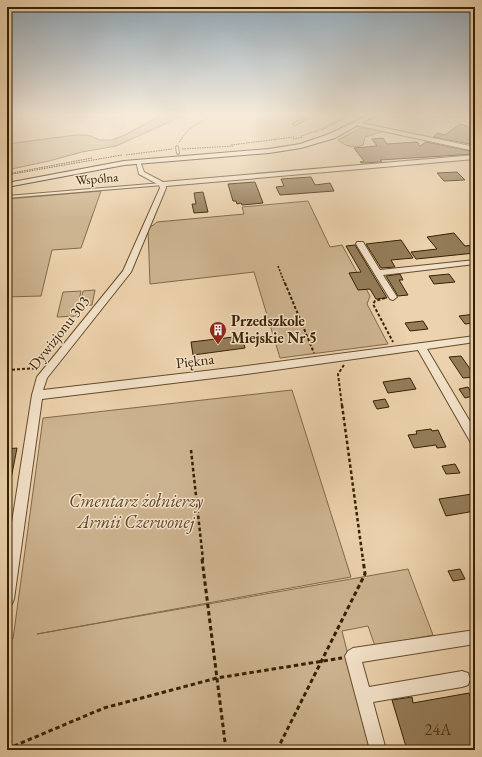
<svg xmlns="http://www.w3.org/2000/svg" width="482" height="757" viewBox="0 0 482 757" font-family="'EB Garamond',serif">
<rect width="100%" height="100%" fill="#ecd2ad"/>
<filter id="stains"><feTurbulence type="fractalNoise" baseFrequency=".005" numOctaves="4"/><feColorMatrix values="0 0 0 0 .2 0 0 0 0 .09 0 0 0 0 .02 0 0 0 .5 -.17"/></filter>
<radialGradient id="worn" r=".72"><stop offset=".6" stop-color="#630" stop-opacity="0"/><stop offset="1" stop-color="#630" stop-opacity=".3"/></radialGradient>
<g fill="#cdb490" stroke="#826a48">
<polygon points="163,114 187,114 116,146 82,152 49,161 7,170 7,144 76,135 88,135 100,140 112,140 125,135"/>
<path d="M361,128H371L385,131L365,137L363,145C354,149 345,146 338,140Z"/>
<polygon points="101,191 81,248 52,250 41,296 7,297 7,199"/>
<polygon points="308,201 330,247 342,245 370,296 367,304 388,344 280,358 254,272 150,284 148,229 157,222 244,214 242,207"/>
<polygon points="95,290 92,305 80,306 83,291"/>
<polygon points="81,291 76,316 57,317 63,292"/>
<polygon points="292,390 351,577 37,634 408,569 433,635 375,646 368,626 342,631 372,750 7,750 7,640 13,639 43,418"/>
</g>
<g fill="#957d5a" stroke="#372100">
<polygon points="460,124 467,126 475,133 475,145 433,137 438,133 445,135"/>
<polygon points="383,138 387,144 417,142 420,146 426,142 475,152 475,154 380,160 382,162 362,163 360,162 364,161 354,148 377,146 372,139"/>
<polygon points="457,172 465,180 444,181 437,173"/>
<polygon points="311,177 315,185 330,183 334,191 280,195 276,187 284,186 281,179"/>
<polygon points="255,182 263,203 242,205 241,203 237,204 236,201 233,201 228,184"/>
<polygon points="203,192 208,212 194,213 192,204 196,204 194,193"/>
<polygon points="454,233 465,246 475,245 475,253 416,259 411,252 437,249 427,237"/>
<polygon points="401,240 413,258 391,260 395,267 381,268 366,244"/>
<polygon points="355,245 387,298 376,299 370,289 358,290 349,273 361,272 346,246"/>
<polygon points="400,274 403,280 399,280 408,295 398,296 386,276"/>
<polygon points="449,274 455,282 434,284 429,276"/>
<polygon points="475,314 475,323 465,324 459,316"/>
<polygon points="423,321 428,329 410,331 405,323"/>
<polygon points="242,336 245,348 193,355 191,342"/>
<polygon points="461,356 475,376 475,377 463,378 449,357"/>
<polygon points="410,378 416,389 388,393 383,382"/>
<polygon points="468,387 473,396 465,398 459,389"/>
<polygon points="385,399 389,407 377,409 373,401"/>
<polygon points="431,429 432,431 438,430 446,447 437,448 436,445 414,448 408,435 417,434 416,431"/>
<polygon points="17,448 11,479 7,479 7,449"/>
<polygon points="455,464 460,473 446,474 442,466"/>
<polygon points="472,494 475,500 475,511 446,516 439,499"/>
<polygon points="460,569 465,579 453,581 448,571"/>
<polygon points="469,693 475,709 475,750 407,750 392,700 412,697 413,703"/>
</g>
<g fill="none" stroke-linecap="round" stroke-linejoin="round">
<defs>
<g id="service">
<polygon points="314,114 316,114 295,125 293,124"/>
<polygon points="177,146 178,147 179,153 178,154 177,153 176,147"/>
<polygon points="162,183 163,183 163,185 7,198 7,196"/>
</g>
<g id="minor">
<polygon points="357,122 475,147 475,151 355,125 354,124"/>
<polygon points="475,155 475,159 166,186 166,188 131,272 47,378 43,390 239,367 475,336 475,342 427,349 475,430 475,445 471,443 418,350 239,375 42,399 14,599 12,604 7,606 7,554 32,395 37,377 123,271 160,188 159,185 139,174 136,161 140,161 144,172 163,182"/>
<polygon points="357,242 363,242 380,270 475,260 475,264 383,275 397,297 393,300 390,299 356,244"/>
<polygon points="475,630 475,644 362,662 369,687 462,671 468,673 470,679 468,685 462,687 373,702 386,750 370,750 345,656 348,651 353,648"/>
</g>
<polygon id="secondary" points="371,114 378,114 335,138 301,148 269,153 124,165 7,187 7,183 124,161 269,149 300,144 329,134"/>
</defs>
<use href="#service" stroke="#644d2b" stroke-width="2"/>
<use href="#minor" stroke="#644d2b" stroke-width="2"/>
<use href="#secondary" stroke="#372100" stroke-width="2"/>
<g stroke="#372100" stroke-width="1" stroke-dasharray="1.5 1" stroke-linecap="butt">
<polyline points="322,130 354,114"/>
<polyline points="301,136 317,131 350,114"/>
<polyline points="293,139 303,137"/>
<polyline points="179,142 189,129 215,114"/>
<polyline points="231,145 294,137"/>
<polyline points="182,149 233,146"/>
<polyline points="126,155 172,149"/>
<polyline points="7,174 92,158"/>
<polyline points="7,175 122,155"/>
</g>
<polyline stroke="#372100" stroke-width="1.5" stroke-dasharray="2 1.5" stroke-linecap="butt" points="278,266 285,284"/>
<g stroke="#372100" stroke-width="2" stroke-dasharray="3 2" stroke-linecap="butt">
<polyline points="285,283 314,353"/>
<polyline points="385,298 375,301 373,304 393,342"/>
<polyline points="7,370 38,368"/>
<polyline points="342,406 338,374 344,365"/>
</g>
<g stroke="#372100" stroke-width="2.5" stroke-dasharray="3.5 2.5" stroke-linecap="butt">
<polyline points="342,405 363,560"/>
<polyline points="191,450 203,560"/>
</g>
<g stroke="#372100" stroke-width="3" stroke-dasharray="4.5 3" stroke-linecap="butt">
<polyline points="202,559 226,750"/>
<polyline points="7,749 104,708 217,678 342,658"/>
<polyline points="277,750 365,574 363,559"/>
</g>
<use href="#service" fill="#f3e2ca" fill-rule="evenodd"/>
<use href="#minor" fill="#f3e2ca" fill-rule="evenodd"/>
<use href="#secondary" fill="#f3e2ca" fill-rule="evenodd"/>
</g>
<linearGradient id="sky" x2="0" y2="1"><stop stop-color="#91a8b9"/><stop offset="0.52" stop-color="#f6ebda"/><stop offset="1" stop-color="#f6ebda" stop-opacity="0"/></linearGradient>
<rect width="482" height="220" fill="url(#sky)"/>
<defs>
<symbol id="building-pin" viewBox="-11 -11 22 30"><path d="M0 17L-7.5 6A9.5 9.5 0 1 1 7.5 6Z" fill="#8f2418" stroke="#f3e2ca"/><path d="M-4-6H4V6H1V3H-1V6H-4ZM-2.5-4.3h1.7v1.8h-1.7ZM.8-4.3h1.7v1.8H.8ZM-2.5-1h1.7V.8h-1.7ZM.8-1h1.7V.8H.8Z" fill="#fff"/></symbol>
</defs>
<g fill-rule="evenodd">
<use href="#building-pin" x="208" y="320" width="20" height="27"/>
</g>
<g text-anchor="middle" stroke-width="3" stroke-linejoin="round" paint-order="stroke">
<g font-size="13" fill="#372100" stroke="#f3e2ca">
<text transform="translate(97 178) rotate(-5)" y="5">Wspólna</text>
</g>
<g font-size="15" font-weight="bold" fill="#372100" stroke="#f3e2ca" text-anchor="start">
<text x="231" y="326">Przedszkole<tspan x="231" dy="17">Miejskie Nr 5</tspan></text>
</g>
<g font-size="15" fill="#372100" stroke="#f3e2ca">
<text transform="translate(59 333) rotate(-52)" y="5">Dywizjonu 303</text>
<text transform="translate(195 361) rotate(-7)" y="5">Piękna</text>
</g>
<g font-size="16" fill="#4e3816">
<text x="438" y="735">24A</text>
</g>
<g font-size="18" font-style="italic" fill="#5c4624" stroke="#f3e2ca">
<text x="136" y="507">Cmentarz żołnierzy<tspan x="136" dy="21">Armii Czerwonej</tspan></text>
</g>
</g>
<rect width="482" height="757" fill="none" stroke="#ecd2ad" stroke-width="24"/>
<rect x="8" y="8" width="466" height="741" fill="none" stroke="#372100" stroke-width="2"/>
<rect x="12" y="12" width="458" height="733" fill="none" stroke="#372100"/>
<rect width="100%" height="100%" filter="url(#stains)"/>
<rect width="100%" height="100%" fill="url(#worn)"/>
</svg>
